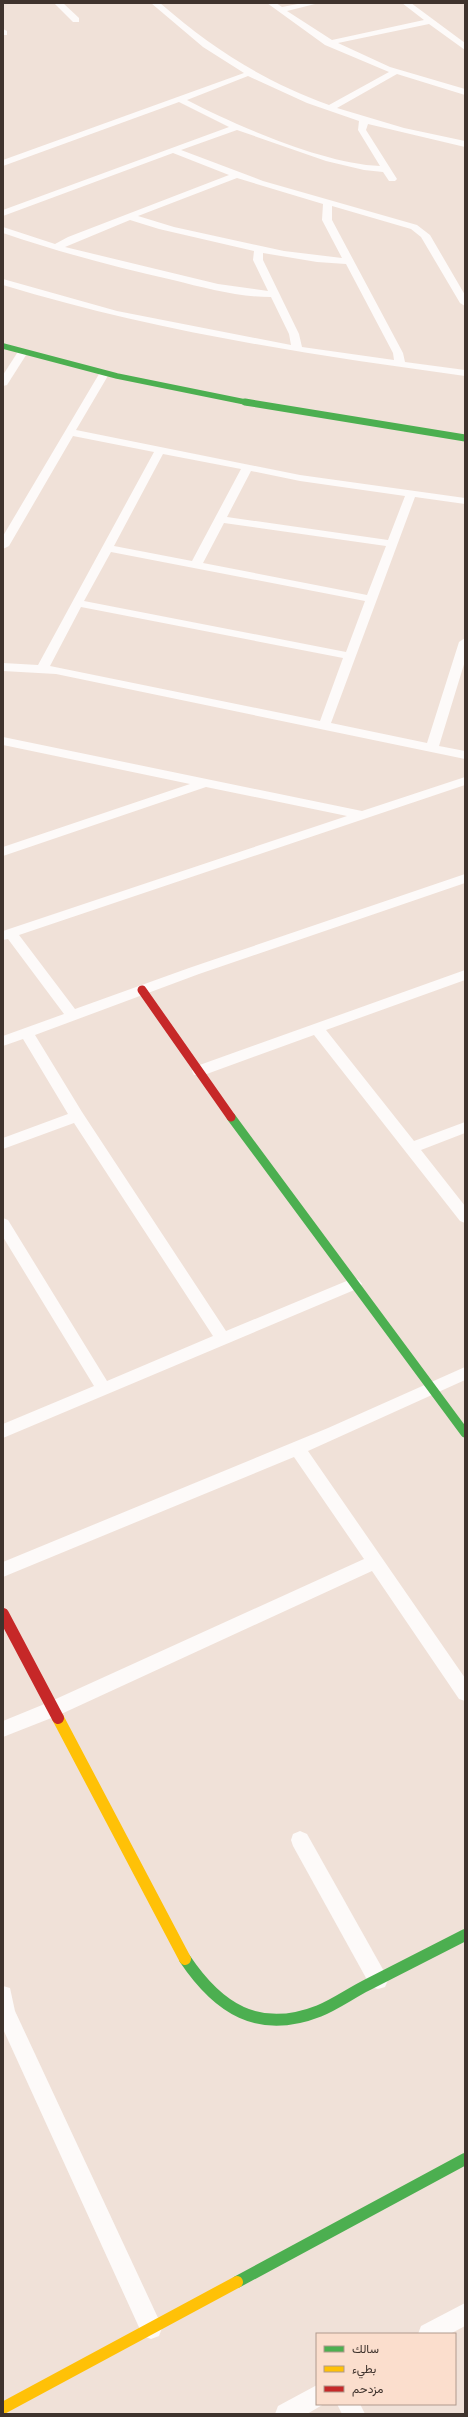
<svg xmlns="http://www.w3.org/2000/svg" width="468" height="2417" viewBox="0 0 468 2417" font-family="'Nunito Sans',Vazirmatn,sans-serif">
<rect width="100%" height="100%" fill="#f0e1d8"/>
<g fill="none" stroke-linecap="round" stroke-linejoin="round">
<g fill="#fdfaf9" fill-rule="evenodd">
<polygon points="54,3 63,3 79,18 79,22 73,22"/>
<path d="M151,3H160C213,49 263,81 329,105L389,72L325,45L267,3H276L282,7L303,3H319L287,11L332,40L424,20L402,3H411L465,43V50L429,24L338,43L390,67L465,89V95L397,74L337,108L404,128L465,141V147L368,124L366,130L397,179L395,181H389L383,172L364,170L326,161L237,130L181,150L263,181L417,225L430,235L465,295V306L460,303L421,237L411,229L332,206V220L403,353L405,362L465,370V376C309,355 154,331 3,285V279L117,311L291,345L289,334L271,297C238,297 205,288 173,280C115,267 59,252 3,233V227L55,244L68,237L229,175L173,153L3,216V210L229,127L179,102L3,166V160L244,73L203,47ZM248,76L307,103L359,121L358,130L380,166C324,164 237,126 187,100ZM237,178L323,204L322,220L342,258L284,251L174,227L138,216ZM130,220L159,229L254,251L253,260L268,291L218,284L65,247ZM263,253L317,262L346,264L393,353L394,360L302,347L299,334L263,260Z"/>
<polygon points="3,29 7,31 7,35 3,35"/>
<polygon points="23,349 28,352 7,385 3,386 3,375 19,350"/>
<path d="M104,371L109,374L76,430L300,475L465,498V504L415,497L331,723L427,743L459,642L465,638V661L439,746L465,751V759L56,674L3,671V663L38,665L154,452L73,436L9,546L3,549V536L99,374ZM163,454L241,469L192,561L114,546ZM251,471L300,481L405,496L388,540L227,517ZM224,523L386,546L367,595L203,563ZM111,552L365,601L346,652L84,601ZM81,607L343,658L320,721L50,666Z"/>
<polygon points="3,737 362,811 465,777 465,785 19,935 75,1009 189,968 465,874 465,883 199,974 35,1035 82,1112 226,1331 349,1280 354,1278 359,1280 362,1284 359,1288 3,1438 3,1424 94,1386 3,1237 3,1218 8,1220 107,1381 213,1336 74,1123 3,1149 3,1138 68,1114 23,1039 3,1046 3,1036 64,1014 8,939 3,940 3,931 347,816 206,787 3,856 3,847 190,784 3,745"/>
<polygon points="465,970 465,980 326,1030 414,1141 465,1122 465,1133 421,1150 465,1206 465,1223 460,1221 314,1035 204,1075 194,1075 192,1071 194,1067"/>
<polygon points="465,1367 465,1380 308,1451 465,1678 465,1701 459,1699 372,1571 59,1715 3,1737 3,1721 47,1703 364,1559 294,1457 3,1577 3,1562 328,1428"/>
<polygon points="300,1831 307,1834 385,1973 388,1980 385,1987 378,1989 371,1987 293,1846 291,1840 293,1834"/>
<polygon points="3,1986 10,1988 15,2011 159,2320 162,2328 159,2336 151,2339 143,2336 3,2029"/>
<polygon points="465,2303 465,2326 450,2334 418,2334 421,2326"/>
<polygon points="317,2385 317,2404 324,2404 307,2414 275,2414 278,2406"/>
<polygon points="337,2404 360,2404 365,2414 342,2414"/>
</g>
<polyline stroke="#4caf50" stroke-width="5.5" points="3,346 117,376 250,403"/>
<polyline stroke="#4caf50" stroke-width="7" points="245,402 465,438"/>
<polyline stroke="#4caf50" stroke-width="9" points="231,1117 465,1433"/>
<g stroke="#4caf50" stroke-width="12">
<path d="M185,1959C218,2008 258,2035 319,2011C336,2004 351,1993 367,1985C400,1968 432,1952 465,1935"/>
<polyline points="237,2282 465,2159"/>
</g>
<g stroke="#ffc107" stroke-width="12">
<polyline points="58,1718 185,1959"/>
<polyline points="3,2408 237,2282"/>
</g>
<polyline stroke="#c62828" stroke-width="9" points="142,990 231,1117"/>
<polyline stroke="#c62828" stroke-width="12" points="3,1614 58,1718"/>
</g>
<rect width="468" height="2417" fill="none" stroke="#3f332d" stroke-width="8"/>
<rect x="316" y="2333" width="140" height="72" fill="#fbdecd" stroke="#b09a8d"/>
<rect x="324" y="2346" width="20" height="6" fill="#4caf50" stroke="#b09a8d"/>
<text x="352" y="2353" font-size="12" fill="#3f332d">سالك</text>
<rect x="324" y="2366" width="20" height="6" fill="#ffc107" stroke="#b09a8d"/>
<text x="352" y="2373" font-size="12" fill="#3f332d">بطيء</text>
<rect x="324" y="2386" width="20" height="6" fill="#c62828" stroke="#b09a8d"/>
<text x="352" y="2393" font-size="12" fill="#3f332d">مزدحم</text>
</svg>
